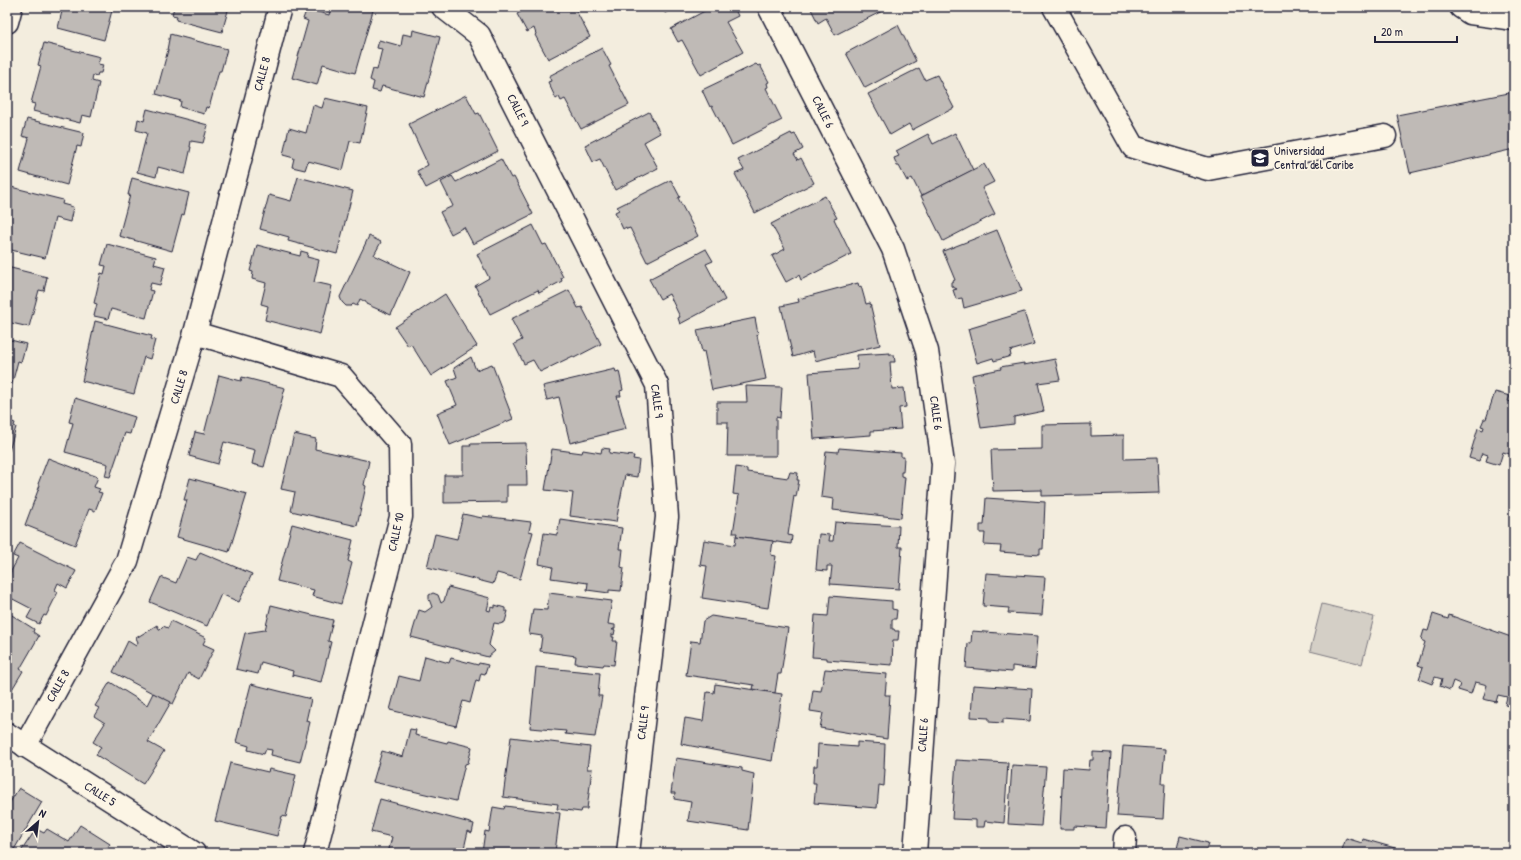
<svg xmlns="http://www.w3.org/2000/svg" width="1521" height="860" viewBox="0 0 1521 860" font-family="'Patrick Hand',sans-serif">
<rect width="100%" height="100%" fill="#f3edde"/>
<filter id="ink" filterUnits="userSpaceOnUse"><feTurbulence type="fractalNoise" baseFrequency=".025" numOctaves="2"/><feDisplacementMap in="SourceGraphic" scale="8" xChannelSelector="R" yChannelSelector="G"/><feConvolveMatrix kernelMatrix="1 2 1 2 8 2 1 2 1" color-interpolation-filters="sRGB"/></filter>
<g filter="url(#ink)">
<polygon fill="#d4cfc6" stroke="#7b7880" points="1322,604 1374,617 1362,664 1310,651"/>
<g fill="#bfbab6" stroke="#22223b">
<polygon points="63,7 113,7 104,40 58,28"/>
<polygon points="174,7 229,7 222,32 176,20 177,16 172,15"/>
<polygon points="331,7 374,7 355,73 323,64 317,85 292,78 308,21 303,19 306,11 310,13 311,10 329,15"/>
<polygon points="530,7 574,7 590,37 548,59 535,35 536,34 534,28 527,32 517,14"/>
<polygon points="662,7 676,7 665,13"/>
<polygon points="712,7 734,7 738,16 726,22 743,52 701,75 682,40 678,42 671,29"/>
<polygon points="810,7 890,7 835,35 826,18 818,23"/>
<polygon points="898,25 916,61 865,88 846,53"/>
<polygon points="413,30 440,37 424,97 382,86 380,92 372,90 374,82 370,80 373,69 377,70 382,49 377,48 379,40 401,46 403,34 412,36"/>
<polygon points="170,34 227,49 221,71 219,71 209,108 206,107 204,114 180,107 181,101 156,94 168,50 167,50"/>
<polygon points="44,43 100,57 98,64 103,65 101,73 98,73 97,76 93,75 92,81 99,83 91,117 82,115 80,123 33,111 35,104 31,103 41,66 38,65"/>
<polygon points="602,48 611,65 609,66 629,105 581,129 565,99 561,101 559,97 556,99 548,82 551,81 549,76"/>
<polygon points="756,64 758,66 760,65 769,82 767,83 768,87 766,88 782,120 732,145 712,106 710,107 702,90"/>
<polygon points="919,68 925,80 937,75 954,108 912,130 909,124 890,135 868,94"/>
<polygon points="1514,92 1514,149 1410,173 1397,115"/>
<polygon points="466,95 476,114 479,113 498,151 426,188 417,171 428,165 409,124"/>
<polygon points="325,98 368,108 360,143 350,141 343,170 308,161 305,170 292,167 294,158 283,155 289,128 306,133 313,105 322,108"/>
<polygon points="147,109 208,125 203,143 191,141 190,147 191,147 185,174 158,167 156,177 137,172 147,133 136,130 138,119 144,121"/>
<polygon points="649,112 660,133 644,142 658,168 615,190 600,159 593,162 585,145"/>
<polygon points="27,119 84,133 81,147 77,146 67,185 20,172 29,138 22,136"/>
<polygon points="791,133 792,135 795,134 803,149 794,154 798,160 801,158 814,183 755,213 735,174 744,170 738,160"/>
<polygon points="955,133 973,170 921,196 912,178 907,181 899,166 897,166 894,158 899,156 896,151 928,134 933,144"/>
<polygon points="501,159 511,178 514,177 533,214 473,244 464,227 451,234 440,212 453,206 441,182 452,176 456,182"/>
<polygon points="984,164 994,182 982,188 995,214 943,241 921,196"/>
<polygon points="298,177 353,191 337,254 288,241 289,237 260,229 269,195 291,201"/>
<polygon points="132,178 189,193 184,215 182,214 172,251 119,236 130,195 128,195"/>
<polygon points="671,180 680,197 678,198 698,236 647,262 630,228 627,229 626,227 623,229 615,212 619,210 617,207"/>
<polygon points="7,186 63,200 62,204 73,207 70,222 55,218 45,258 7,249"/>
<polygon points="825,196 837,218 834,219 851,254 801,280 799,275 786,282 772,256 785,249 771,224"/>
<polygon points="533,225 543,245 546,244 563,277 561,278 562,281 539,293 538,290 490,314 475,286 489,278 477,254"/>
<polygon points="997,230 1022,291 964,308 962,298 956,299 953,290 957,289 951,286 951,282 955,280 943,251"/>
<polygon points="369,236 381,242 374,255 410,272 391,315 366,304 366,302 360,299 357,306 353,304 351,306 346,306 342,302 340,297"/>
<polygon points="107,244 156,257 154,264 165,267 160,285 151,283 149,290 153,291 146,318 111,309 108,319 94,316 97,304 94,303 101,273 104,274 106,266 101,265"/>
<polygon points="257,245 300,256 301,251 308,253 307,257 319,260 314,282 332,286 320,334 265,320 268,306 261,304 266,283 252,279 253,272 250,271"/>
<polygon points="706,249 713,261 706,264 725,300 680,324 678,318 680,317 669,294 660,299 649,279"/>
<polygon points="7,267 47,277 44,291 39,290 29,327 7,322"/>
<polygon points="858,283 859,287 861,286 866,304 870,303 880,345 815,361 813,351 793,357 781,306 799,302 798,299"/>
<polygon points="569,290 578,308 582,307 601,344 574,358 573,356 540,372 533,360 524,364 514,344 522,340 511,319"/>
<polygon points="445,294 477,346 431,376 411,344 408,346 395,327"/>
<polygon points="1024,312 1034,344 1010,351 1011,356 994,361 993,358 977,363 968,329"/>
<polygon points="755,318 758,334 757,335 766,379 712,390 704,351 702,352 697,330"/>
<polygon points="95,321 152,336 151,339 155,340 150,359 144,357 134,394 82,381"/>
<polygon points="7,339 26,344 21,362 18,361 7,403"/>
<polygon points="890,353 890,355 894,355 895,362 890,362 892,389 904,388 906,407 899,408 901,429 871,431 871,435 814,439 809,373 858,369 857,355"/>
<polygon points="471,357 476,370 492,364 513,419 450,445 437,413 457,405 447,381 457,377 454,368"/>
<polygon points="1055,359 1060,380 1038,383 1044,411 1014,417 1014,424 981,428 972,375 1001,369 1000,367 1024,363 1024,365"/>
<polygon points="615,369 616,372 619,371 623,390 620,391 621,396 617,396 626,429 570,443 559,397 547,400 543,386"/>
<polygon points="219,375 241,381 242,377 285,388 264,467 252,464 255,450 224,442 218,464 189,456 195,432 204,434"/>
<polygon points="746,386 782,387 780,418 776,417 776,456 727,456 728,422 717,422 717,402 747,402"/>
<polygon points="1495,392 1510,396 1508,401 1514,403 1514,469 1510,467 1513,455 1503,452 1499,465 1486,461 1488,455 1482,453 1479,461 1469,458 1478,428 1483,430 1484,427 1481,426 1484,419 1486,419"/>
<polygon points="75,398 135,417 130,434 125,433 110,477 105,476 108,464 65,452 73,423 69,422"/>
<polygon points="7,420 15,423 14,426 16,427 9,451 7,450"/>
<polygon points="1091,424 1091,436 1124,435 1124,459 1157,458 1159,493 1042,496 1042,490 993,491 991,450 1042,449 1042,425"/>
<polygon points="294,434 316,439 315,449 369,461 364,485 366,486 357,526 291,511 295,492 281,489"/>
<polygon points="526,443 527,485 507,485 507,502 444,503 444,475 463,475 463,446 471,446 470,444"/>
<polygon points="602,448 610,449 609,453 634,456 633,459 639,460 637,477 625,475 616,522 570,516 573,493 545,490 552,449 582,453 583,450 601,453"/>
<polygon points="839,448 901,453 901,457 904,457 903,472 901,472 901,476 905,477 901,518 833,510 834,499 821,497 826,451 838,452"/>
<polygon points="48,458 98,477 94,487 100,489 98,492 102,493 95,511 89,509 75,545 25,525 40,485 38,484"/>
<polygon points="736,467 747,469 747,472 788,478 790,472 798,473 797,480 799,480 796,497 794,496 788,535 792,536 791,544 736,536 737,533 733,533 739,495 733,494"/>
<polygon points="190,478 247,494 229,552 177,537 187,500 184,500"/>
<polygon points="986,498 1045,502 1043,549 1040,549 1040,555 1000,552 1001,546 984,545 985,533 980,533 980,525 984,525"/>
<polygon points="463,514 482,518 483,516 531,522 529,531 533,532 520,579 497,573 493,584 427,567 435,534 457,539"/>
<polygon points="560,519 622,528 619,549 623,549 621,567 624,568 621,591 609,590 609,593 587,590 588,583 551,578 553,567 539,564 544,533 557,535"/>
<polygon points="835,522 899,526 898,547 902,547 899,589 830,584 832,566 827,566 827,571 816,570 819,534 830,535 829,541 833,541"/>
<polygon points="292,524 353,540 348,561 352,563 341,604 312,596 314,590 277,581"/>
<polygon points="736,536 773,541 771,555 776,556 768,608 702,598 707,566 700,565 704,540 735,545"/>
<polygon points="20,543 76,571 67,588 58,583 55,590 58,592 46,616 44,615 39,624 27,618 32,609 7,596 7,579 18,558 13,556"/>
<polygon points="200,552 252,574 239,602 221,594 207,626 150,602 161,577 176,583 187,557 196,560"/>
<polygon points="986,573 1045,577 1042,615 1008,613 1009,608 983,606"/>
<polygon points="448,587 490,598 487,610 490,611 491,607 495,608 495,605 505,608 505,611 508,611 505,622 500,624 494,623 489,645 495,651 488,657 411,637 419,610 425,612 432,607 429,599 429,595 433,593 438,595 441,603 444,601"/>
<polygon points="549,593 612,601 608,624 615,625 615,629 613,629 612,630 615,630 614,635 612,634 612,637 614,637 613,641 617,641 614,665 604,664 603,666 575,663 576,656 540,651 542,636 529,634 533,609 547,610"/>
<polygon points="830,596 892,601 892,609 897,610 896,619 892,619 892,629 894,629 895,631 899,631 898,640 893,640 892,665 827,660 827,658 812,657 815,615 828,616"/>
<polygon points="271,605 333,620 328,641 331,642 321,682 292,675 293,671 261,662 258,674 236,669 245,633 265,630"/>
<polygon points="7,612 34,629 33,632 39,636 20,669 23,671 11,691 7,688"/>
<polygon points="1433,614 1448,619 1449,615 1511,637 1512,634 1514,634 1514,700 1512,707 1505,705 1507,697 1498,695 1496,702 1483,699 1487,685 1480,683 1475,682 1471,694 1458,690 1460,684 1453,681 1450,690 1440,686 1442,679 1435,677 1432,684 1419,679 1423,667 1418,665 1425,642 1421,640 1424,630 1428,631"/>
<polygon points="711,616 788,628 781,674 778,674 775,693 753,689 754,685 686,675 691,641 700,642 703,621"/>
<polygon points="171,621 206,638 203,644 214,649 199,679 188,673 173,704 113,672 128,641 136,646 138,642 136,638 157,625 159,629 160,629 163,626 168,628"/>
<polygon points="972,631 1038,636 1035,669 1012,666 1012,672 966,668 968,643 971,643"/>
<polygon points="425,656 449,663 451,658 478,665 479,663 488,665 485,674 481,673 479,681 476,680 470,703 463,701 456,726 390,710 399,676 419,681"/>
<polygon points="536,667 600,673 598,696 602,696 595,737 565,734 566,731 530,728"/>
<polygon points="825,669 887,674 885,695 890,695 887,739 820,728 823,713 810,711 813,690 821,691"/>
<polygon points="110,682 147,705 153,693 171,702 148,742 164,751 143,784 96,755 101,747 93,742 105,723 94,716 99,708 95,706"/>
<polygon points="251,684 311,699 306,721 310,722 300,762 271,755 272,750 266,749 264,754 248,750 249,746 236,742"/>
<polygon points="715,684 782,694 772,761 681,744 685,718 703,721 707,692 714,693"/>
<polygon points="973,685 1032,689 1030,721 1003,719 1003,723 989,722 989,718 971,717"/>
<polygon points="410,729 416,730 415,735 447,743 448,741 472,747 468,763 465,764 456,801 373,782 382,751 403,757"/>
<polygon points="511,737 590,747 587,769 592,769 587,809 582,809 581,812 557,809 558,804 503,797"/>
<polygon points="857,742 885,744 884,769 885,769 884,786 879,785 877,808 814,803 816,783 813,783 814,766 817,766 818,744 857,747"/>
<polygon points="1123,746 1165,749 1162,783 1165,783 1163,819 1117,816"/>
<polygon points="1093,752 1111,753 1106,828 1074,826 1074,829 1060,829 1063,768 1089,770 1090,760 1093,760"/>
<polygon points="676,758 742,768 742,771 754,774 748,830 688,821 691,802 674,799 675,793 671,793"/>
<polygon points="956,760 1008,763 1004,823 985,821 984,827 976,827 976,820 952,819"/>
<polygon points="230,763 268,772 269,769 296,775 286,817 282,816 277,836 215,821"/>
<polygon points="1012,765 1046,767 1041,826 1008,824"/>
<polygon points="19,788 42,802 12,853 7,853 7,807"/>
<polygon points="380,799 474,824 472,833 468,831 463,853 388,853 392,837 371,832"/>
<polygon points="505,806 560,813 555,852 556,853 482,853 485,831 489,832 493,807 504,809"/>
<polygon points="80,825 110,844 104,853 20,853 36,829 44,833 47,829 69,842"/>
<polygon points="1180,836 1208,843 1205,853 1176,853"/>
<polygon points="1346,838 1362,843 1363,839 1395,848 1394,851 1399,853 1341,853"/>
</g>
<g fill="none" stroke-linecap="round" stroke-linejoin="round">
<defs>
<g id="minor">
<polyline points="443,7 479,35 657,385 667,517 628,853"/>
<polyline points="769,7 893,249 927,351 943,464 915,853"/>
<polyline points="1054,7 1133,147 1208,169 1385,136"/>
<polyline points="1461,7 1470,13 1514,19"/>
<polyline points="7,22 11,7"/>
<polyline points="195,333 341,376 400,444 401,517 315,853"/>
<polyline points="7,734 194,853"/>
<polyline points="25,746 127,561 195,333 280,7"/>
<polyline points="1124,853 1125,838"/>
</g>
</defs>
<use href="#minor" stroke="#22223b" stroke-width="25"/>
<use href="#minor" stroke="#fcf5e5" stroke-width="22"/>
</g>
</g>
<defs>
<symbol id="university-square" viewBox="-11 -11 22 22"><rect x="-9" y="-9" width="18" height="18" rx="4" fill="#22223b" stroke="#fcf5e5"/><path d="M0-5L7-2L0 1L-7-2ZM-4 1L0 2.5L4 1V4Q0 6-4 4Z" fill="#fff"/></symbol>
</defs>
<g fill-rule="evenodd">
<use href="#university-square" x="1249" y="147" width="22" height="22"/>
</g>
<g text-anchor="middle" stroke-width="3.5" stroke-linejoin="round" paint-order="stroke">
<g font-size="12" fill="#22223b" stroke="#fcf5e5">
<text transform="translate(262 74) rotate(-75)" y="4">CALLE 8</text>
<text transform="translate(518 110) rotate(63)" y="4">CALLE 9</text>
<text transform="translate(823 112) rotate(63)" y="4">CALLE 6</text>
<text transform="translate(179 387) rotate(-73)" y="4">CALLE 8</text>
<text transform="translate(657 401) rotate(82)" y="4">CALLE 9</text>
<text transform="translate(936 413) rotate(82)" y="4">CALLE 6</text>
<text transform="translate(396 532) rotate(-78)" y="4">CALLE 10</text>
<text transform="translate(58 686) rotate(-61)" y="4">CALLE 8</text>
<text transform="translate(643 723) rotate(-83)" y="4">CALLE 9</text>
<text transform="translate(923 735) rotate(-86)" y="4">CALLE 6</text>
<text transform="translate(100 794) rotate(32)" y="4">CALLE 5</text>
</g>
<g font-size="12" fill="#22223b" stroke="#fcf5e5" text-anchor="start">
<text x="1274" y="155">Universidad<tspan x="1274" dy="14">Central del Caribe</tspan></text>
</g>
</g>
<rect width="1521" height="860" fill="none" stroke="#fcf5e5" stroke-width="24"/>
<rect x="12" y="12" width="1497" height="836" fill="none" stroke="#22223b" stroke-width="1.5" filter="url(#ink)"/>
<g transform="translate(38 822) rotate(28)" stroke="#fcf5e5" stroke-width="3" paint-order="stroke">
<path d="M0-3L7 15L0 10L-7 15Z" fill="#22223b"/>
<text y="-6" font-size="11" font-weight="bold" text-anchor="middle" fill="#22223b">N</text>
</g>
<path d="M1375 36v6h82v-6" fill="none" stroke="#22223b" stroke-width="2"/>
<text x="1381" y="36" font-size="12" fill="#22223b" stroke="#fcf5e5" stroke-width="3" paint-order="stroke">20 m</text>
</svg>
